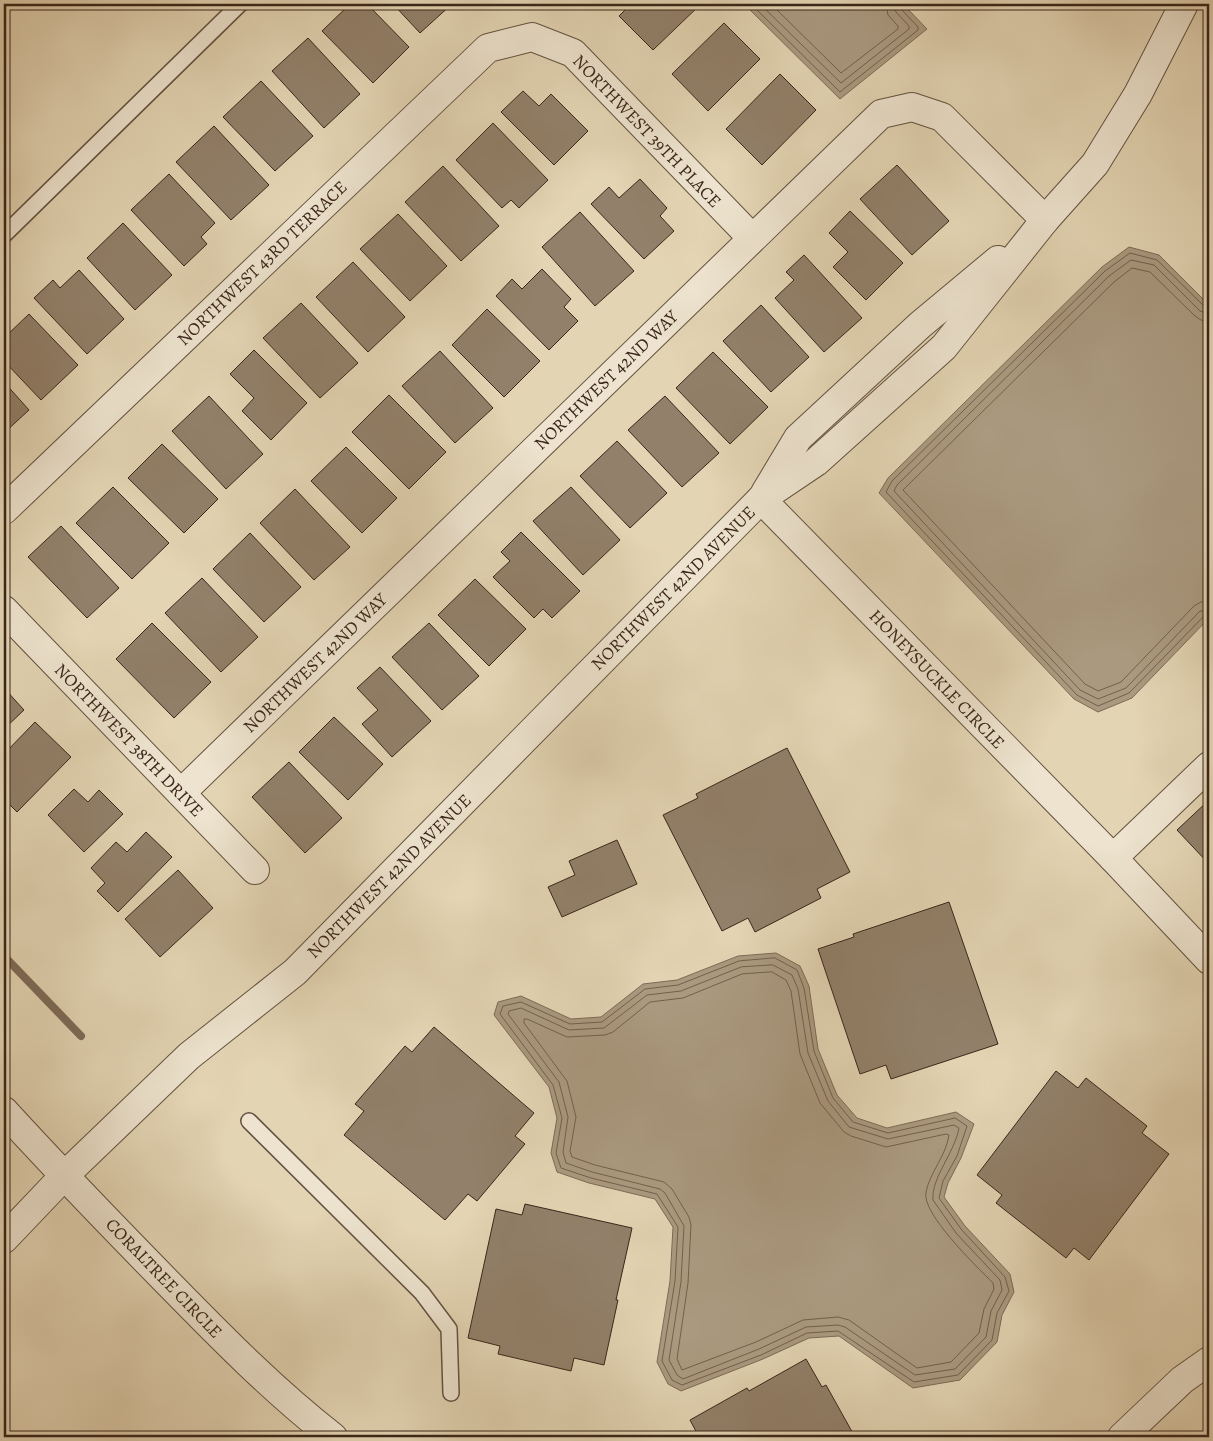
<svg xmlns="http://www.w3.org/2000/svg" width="1213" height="1441" viewBox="0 0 1213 1441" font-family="Alegreya,serif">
<rect width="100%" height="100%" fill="#e3d4b3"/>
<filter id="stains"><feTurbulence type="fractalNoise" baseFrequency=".004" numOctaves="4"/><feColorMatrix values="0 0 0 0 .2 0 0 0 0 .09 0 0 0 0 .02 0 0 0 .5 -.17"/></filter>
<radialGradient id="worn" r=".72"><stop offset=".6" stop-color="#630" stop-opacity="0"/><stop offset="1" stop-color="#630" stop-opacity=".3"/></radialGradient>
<g fill="#aa997f" stroke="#7d6b57">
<polygon points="744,4 903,4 927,29 840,99"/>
<polygon points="1129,247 1159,255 1209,305 1209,618 1132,698 1098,712 1074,699 879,493 888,478 1102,267"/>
<polygon points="776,953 800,966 809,986 818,1049 837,1095 857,1118 887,1128 956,1112 974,1124 961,1158 948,1183 944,1197 965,1226 1010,1274 1014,1292 1002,1315 997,1342 960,1380 913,1388 839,1336 809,1338 763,1359 681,1391 668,1384 657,1362 670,1281 673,1227 655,1199 589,1183 557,1172 551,1153 557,1118 549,1087 494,1015 498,1002 521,996 571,1019 601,1017 643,984 677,980 738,956"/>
</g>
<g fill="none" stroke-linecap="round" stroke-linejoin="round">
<g stroke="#72604c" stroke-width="1">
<polyline points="751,4 840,92 918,30 918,27 901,9 900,4"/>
<polyline points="760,4 841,83 909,29 909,26 896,12 893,4"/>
<polyline points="771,4 841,73 898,29 898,26 888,15 886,4"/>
<polyline points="1209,308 1204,306 1157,260 1130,253 1105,271 892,481 886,492 1077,695 1098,706 1129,693 1204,616 1209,615"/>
<polyline points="1209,314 1200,311 1154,265 1131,260 1109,276 897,485 894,491 1080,690 1098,699 1126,688 1199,612 1209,608"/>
<polyline points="1209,322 1201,320 1195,316 1150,272 1132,268 1114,282 903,490 1085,684 1098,691 1121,682 1194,606 1201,602 1209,601"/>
<polygon points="775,958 797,970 804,988 814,1051 833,1098 853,1122 888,1133 955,1118 967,1126 957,1156 943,1181 939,1198 961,1229 1005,1277 1009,1291 997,1313 992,1340 958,1375 914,1382 838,1331 807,1333 761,1355 682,1385 672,1380 662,1361 675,1281 678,1227 657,1194 591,1178 561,1168 556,1153 562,1118 553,1085 500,1014 503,1006 521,1002 570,1024 602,1022 645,989 678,985 739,961"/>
<path d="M773,965L792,975L798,989L808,1053L828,1101L849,1127L888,1139L954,1125L959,1128C955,1152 931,1178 933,1200L956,1233L1000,1280L1002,1290L991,1311L986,1337L955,1369L915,1375L845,1327L838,1325L806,1327L759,1349L683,1379L677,1375L669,1360L681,1282L684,1226L665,1193L660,1189L592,1172L566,1163L563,1152L568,1117L559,1082L508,1014L509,1011L521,1008L569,1030L604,1028L647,995L681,991L741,967Z"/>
<path d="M772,972L786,980L791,991L800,1054L820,1103L844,1132L851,1136L886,1147L946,1134L949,1135C946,1156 930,1172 926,1192C921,1213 977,1267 993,1283L994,1289L984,1309L979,1333L951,1362L917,1368L849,1320L838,1317L803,1320L756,1342L682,1370L677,1359L688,1283L691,1225L689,1217L672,1189L664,1182L595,1165L572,1157L570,1151L576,1117L567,1081L524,1023V1019H527L567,1037L605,1035L613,1032L650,1002L683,998L742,974Z"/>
</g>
<polyline stroke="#7d6b57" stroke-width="8" points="4,956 81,1036"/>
</g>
<g fill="#92806a" stroke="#3a261a">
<polygon points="350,4 367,4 409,47 373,83 322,31"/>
<polygon points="393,4 452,4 420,33"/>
<polygon points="631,4 701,4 653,50 619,16"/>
<polygon points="724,23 760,59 708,111 672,74"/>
<polygon points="308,38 360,94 324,128 272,71"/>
<polygon points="780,74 816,110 762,165 726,129"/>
<polygon points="261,81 313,136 275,171 223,117"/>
<polygon points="523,91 539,106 551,94 588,131 554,165 501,112"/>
<polygon points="493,123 548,180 519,208 511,200 502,208 456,160"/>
<polygon points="214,126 269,185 231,220 176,162"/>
<polygon points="897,165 949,221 912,255 860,199"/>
<polygon points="443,166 499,226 461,261 405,202"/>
<polygon points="169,174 215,223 201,237 207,244 184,266 131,210"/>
<polygon points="640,179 667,208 660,216 674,231 644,259 591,204 609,187 619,198"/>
<polygon points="850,211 903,263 866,300 833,267 848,252 829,233"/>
<polygon points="580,212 634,271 595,306 542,247"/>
<polygon points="398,214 447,266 410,301 360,249"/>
<polygon points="123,223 172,275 135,310 87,258"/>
<polygon points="804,255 862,318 824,352 775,298 794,280 786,272"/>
<polygon points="353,262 405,317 368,352 316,297"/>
<polygon points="542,269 571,299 564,307 578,321 549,350 496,296 512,279 522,289"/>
<polygon points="79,270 124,319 87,354 34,298 53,280 60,288"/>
<polygon points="301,303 358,363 320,398 263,338"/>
<polygon points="761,305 809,357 771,392 723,341"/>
<polygon points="487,309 540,361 504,397 452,345"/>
<polygon points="29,314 78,365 41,400 4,361 4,338"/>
<polygon points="254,350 307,403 271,440 242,411 254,398 230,374"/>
<polygon points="440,351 493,408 455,443 402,386"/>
<polygon points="713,352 768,407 730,444 676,388"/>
<polygon points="4,382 29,410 4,433"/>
<polygon points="389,395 446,452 409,489 352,432"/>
<polygon points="209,396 263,454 226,489 172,431"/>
<polygon points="665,396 719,453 682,487 628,430"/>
<polygon points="617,441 667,493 630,528 580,476"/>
<polygon points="162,444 218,499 184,533 128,478"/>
<polygon points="346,447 397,498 362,533 311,481"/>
<polygon points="113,487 169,543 132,579 76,523"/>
<polygon points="571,487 620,540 583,575 533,521"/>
<polygon points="295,489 350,547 314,580 260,523"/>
<polygon points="61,526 119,588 87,618 28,557"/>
<polygon points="521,532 580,591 552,618 543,609 534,618 493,577 510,561 501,552"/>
<polygon points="250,533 301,587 264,622 213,569"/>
<polygon points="202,578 258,637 221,672 165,613"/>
<polygon points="475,579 526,629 489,666 438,615"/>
<polygon points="152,623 211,682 174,718 116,659"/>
<polygon points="429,623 479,676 442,710 392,657"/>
<polygon points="380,667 431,721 392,757 362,724 378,710 357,688"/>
<polygon points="4,688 24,710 4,729"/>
<polygon points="334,717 383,764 348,800 299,752"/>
<polygon points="35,722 71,757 17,812 4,799 4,754"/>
<polygon points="787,748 850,872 817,889 821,898 755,932 748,918 722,931 663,815 698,798 696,794"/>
<polygon points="289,762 342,818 305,853 252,797"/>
<polygon points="74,789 88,802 99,790 123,814 84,852 48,815"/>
<polygon points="1209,800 1209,864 1177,830"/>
<polygon points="146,832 172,857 118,912 97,891 105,883 91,868 116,842 127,852"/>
<polygon points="617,840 637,884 562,917 548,887 575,875 569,861"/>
<polygon points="178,870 213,908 160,957 125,919"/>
<polygon points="949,902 998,1044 891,1079 886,1065 860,1074 818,949 854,937 853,934"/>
<polygon points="434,1027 534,1113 515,1136 525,1144 477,1201 468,1194 445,1220 344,1135 364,1111 355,1104 405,1046 412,1052"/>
<polygon points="1056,1071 1078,1088 1086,1078 1147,1126 1142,1133 1169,1154 1089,1260 1074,1248 1066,1258 996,1203 1002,1195 977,1175"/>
<polygon points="525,1204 632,1228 616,1300 618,1300 604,1365 574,1358 571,1371 498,1354 500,1346 468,1338 496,1209 522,1215"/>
<polygon points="806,1359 822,1387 826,1385 855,1437 699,1437 690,1420 747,1388 749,1391"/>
</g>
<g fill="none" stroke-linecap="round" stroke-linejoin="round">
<defs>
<g id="lane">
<polyline points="4,235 240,4"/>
<polyline points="249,1121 422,1293 449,1329 451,1393"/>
</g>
<g id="street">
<polyline points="765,493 798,438 920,325 998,260"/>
<polyline points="761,499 1113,858 1209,960"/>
<polyline points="4,510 488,48 532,37 573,53 752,238"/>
<polyline points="4,610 255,870"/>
<polyline points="181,793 881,114 912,107 942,117 1045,220"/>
<polyline points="1113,858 1209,766"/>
<path d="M4,1111C59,1171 115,1229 172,1287C223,1339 275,1392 333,1437"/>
<polyline points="4,1239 64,1176 189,1056 295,972 761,499 816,462 944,347 1045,220 1095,164 1138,94 1184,4"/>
<polyline points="1122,1437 1182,1380 1209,1361"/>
</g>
</defs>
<use href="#lane" stroke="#645240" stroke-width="18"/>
<use href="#street" stroke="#645240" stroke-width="30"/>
<use href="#lane" stroke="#ede3ce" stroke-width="15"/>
<use href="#street" stroke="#ede3ce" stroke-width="28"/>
</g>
<g text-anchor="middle" stroke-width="4" stroke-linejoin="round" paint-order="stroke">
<g font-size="18" fill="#3a261a" stroke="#ede3ce">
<text transform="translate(647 131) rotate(46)" y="6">NORTHWEST 39TH PLACE</text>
<text transform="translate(262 263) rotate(-44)" y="6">NORTHWEST 43RD TERRACE</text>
<text transform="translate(606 380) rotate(-44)" y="6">NORTHWEST 42ND WAY</text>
<text transform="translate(673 588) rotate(-45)" y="6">NORTHWEST 42ND AVENUE</text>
<text transform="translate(315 663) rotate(-44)" y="6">NORTHWEST 42ND WAY</text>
<text transform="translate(937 679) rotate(46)" y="6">HONEYSUCKLE CIRCLE</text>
<text transform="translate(129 740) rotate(46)" y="6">NORTHWEST 38TH DRIVE</text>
<text transform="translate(389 876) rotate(-45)" y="6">NORTHWEST 42ND AVENUE</text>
<text transform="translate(164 1278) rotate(46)" y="6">CORALTREE CIRCLE</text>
</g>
</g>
<rect width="1213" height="1441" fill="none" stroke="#e3d4b3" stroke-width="20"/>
<rect x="5" y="5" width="1203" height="1431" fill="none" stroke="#3a261a" stroke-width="2.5"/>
<rect x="10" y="10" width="1193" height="1421" fill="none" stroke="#3a261a"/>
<rect width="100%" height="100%" filter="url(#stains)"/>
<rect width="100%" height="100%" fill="url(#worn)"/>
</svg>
